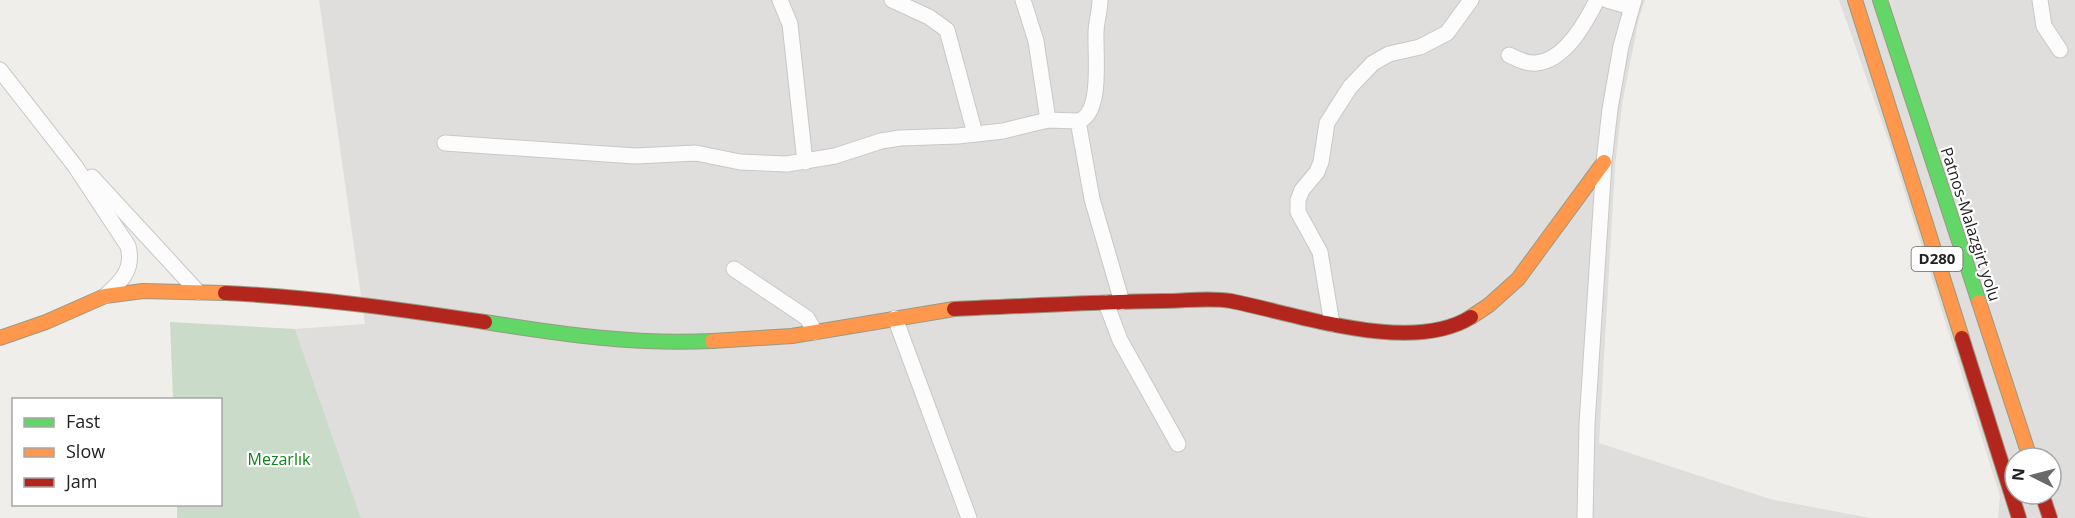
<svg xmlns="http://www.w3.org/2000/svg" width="2075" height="518" viewBox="0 0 2075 518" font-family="'Open Sans',sans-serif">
<rect width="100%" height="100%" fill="#f0eeeb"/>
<g fill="#dfdedc" fill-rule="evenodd">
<polygon points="319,0 1645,0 1639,18 1622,104 1615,167 1599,443 1770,499 1870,518 361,518 295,329 365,324"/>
<path d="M1839,0H2075V518H1998L2000,496L1890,145ZM2015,458H2051V494H2015Z"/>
</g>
<polygon fill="#cadbca" points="170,322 295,329 361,518 177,518 177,505 220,504 220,400 173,399"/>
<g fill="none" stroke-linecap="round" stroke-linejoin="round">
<defs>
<g id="street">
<polyline points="780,0 790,24 805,162"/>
<polyline points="892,0 929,17 947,30 975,134"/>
<polyline points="1023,0 1036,41 1048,120"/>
<polyline points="1607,0 1631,7"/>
<polyline points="2040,0 2044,26 2060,50"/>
<path d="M1509,55C1517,59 1527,64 1536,63C1565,61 1586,22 1597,0"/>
<path d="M0,70L75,166L128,246C134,269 122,281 105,296"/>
<path d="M1078,121C1103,115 1095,53 1096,33C1096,22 1100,11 1100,0"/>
<polyline points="445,143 635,156 696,153 740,162 787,164 835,156 881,141 900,138 958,136 1003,131 1048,120 1078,121 1092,199 1122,302"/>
<polyline points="92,177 198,292"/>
<polyline points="734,269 807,318 815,332"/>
<polyline points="1106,303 1120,340 1178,444"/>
<polyline points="895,318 969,518"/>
<polyline points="1332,324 1320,252 1298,212 1298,200 1302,190 1317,172 1321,162 1327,123 1350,87 1373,63 1389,54 1420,47 1447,33 1471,0"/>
<polyline points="1585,518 1587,424 1604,162 1610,109 1621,46 1634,0"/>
</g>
<g id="fast">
<polyline points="1880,0 1979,302"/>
<path d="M485,322C560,334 636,345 712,341"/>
</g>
<g id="slow">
<polyline points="1855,0 1962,338"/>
<polyline points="1979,302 2030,458"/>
<polyline points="1471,317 1489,305 1518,279 1604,162"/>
<polyline points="0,338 46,322 105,296 143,291 225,293"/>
<polyline points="712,341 792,336 954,309"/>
</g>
<g id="jam">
<path d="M225,293C313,297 398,309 485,322"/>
<path d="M954,309C1024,306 1093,302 1163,301C1185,301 1210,297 1231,301C1297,314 1411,355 1471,317"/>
<polyline points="1962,338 2019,518"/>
<polyline points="2042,494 2050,518"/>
</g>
</defs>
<use href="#street" stroke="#c9c8c7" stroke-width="17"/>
<use href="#fast" stroke="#999a82" stroke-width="16"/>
<use href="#slow" stroke="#999a82" stroke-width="16"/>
<use href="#jam" stroke="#999a82" stroke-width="16"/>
<use href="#street" stroke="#fdfcfc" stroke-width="15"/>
<use href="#fast" stroke="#63d668" stroke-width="14"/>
<use href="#slow" stroke="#ff974d" stroke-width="14"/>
<use href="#jam" stroke="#b3261e" stroke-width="14"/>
</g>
<g text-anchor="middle" stroke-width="4.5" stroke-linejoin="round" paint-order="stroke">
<rect fill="#fff" stroke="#646464" stroke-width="1.5" x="1911.5" y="247" width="51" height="24" rx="4.5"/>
<g font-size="15" font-weight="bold" fill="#222">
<text x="1937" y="264">D280</text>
</g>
<g font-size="16" fill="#222" stroke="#fff">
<text transform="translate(1971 224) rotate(72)" y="6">Patnos-Malazgirt yolu</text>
</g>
<g font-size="16" fill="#0c8416" stroke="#fff">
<text x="279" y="465">Mezarlık</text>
</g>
</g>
<rect x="12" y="398" width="210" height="108" fill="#ffffff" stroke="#a7a7a7" stroke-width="1.5"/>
<rect x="24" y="418" width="30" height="9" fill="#63d668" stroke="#a7a7a7" stroke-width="1.5"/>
<text x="66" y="428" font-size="18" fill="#222222">Fast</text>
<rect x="24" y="448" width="30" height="9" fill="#ff974d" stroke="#a7a7a7" stroke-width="1.5"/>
<text x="66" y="458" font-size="18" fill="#222222">Slow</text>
<rect x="24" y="478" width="30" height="9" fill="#b3261e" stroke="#a7a7a7" stroke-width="1.5"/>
<text x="66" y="488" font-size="18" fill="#222222">Jam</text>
<g transform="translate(2033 476) rotate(276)"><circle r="28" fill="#ffffff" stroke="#a7a7a7" stroke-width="1.5"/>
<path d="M0-4.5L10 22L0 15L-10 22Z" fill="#6a6968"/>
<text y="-9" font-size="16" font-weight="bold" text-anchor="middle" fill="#222222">N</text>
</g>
</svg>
